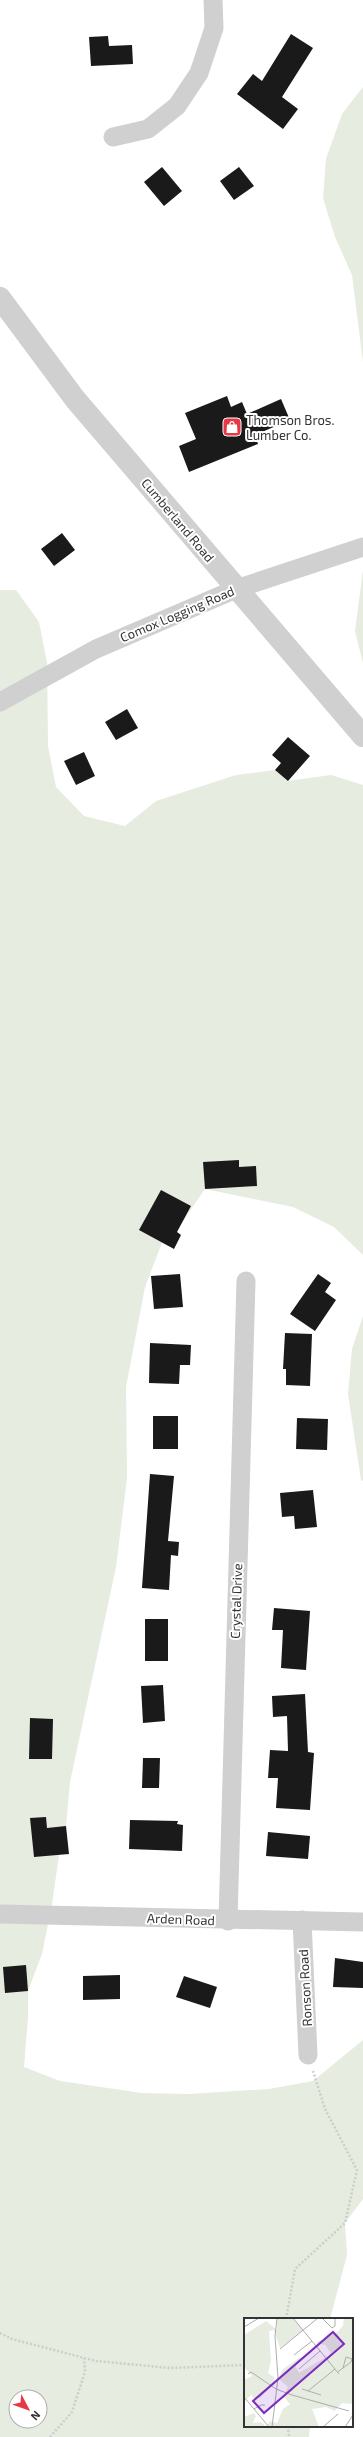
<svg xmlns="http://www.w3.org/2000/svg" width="363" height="2437" viewBox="0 0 363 2437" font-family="'Exo 2',sans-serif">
<rect width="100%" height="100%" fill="#fff"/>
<g fill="#e6ecdf" fill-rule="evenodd">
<polygon points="363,87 363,362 352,275 335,237 323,198 326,159 342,114"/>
<polygon points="363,570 363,663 355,631"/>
<path d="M0,590H16L39,622L47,663L48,746L56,787L84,816L125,826L156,801L236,775L275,770L288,781L331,775L363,785V1255L334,1227L293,1207L205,1189L183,1221L168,1227L145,1287L126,1387L127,1478L116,1567L70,1782L66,1826L59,1855L52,1904L42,1954L28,1991V2017L24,2067L60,2081L142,2093L188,2094L269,2089L313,2081L363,2040V2199L345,2223L347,2255L330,2319H245V2426H310L309,2437H0ZM16,2397H40V2421H16Z"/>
<polygon points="363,1316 363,1481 361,1480 348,1394 352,1349"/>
</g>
<g fill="#1a1a1a">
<polygon points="291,34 313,48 282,97 298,109 283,129 237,94 253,74 262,81"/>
<polygon points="108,36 109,46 132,45 133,64 91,66 89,37"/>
<polygon points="162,167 182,191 164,206 144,182"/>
<polygon points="239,167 254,186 234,200 220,181"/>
<polygon points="227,396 231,407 242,402 247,414 281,399 290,420 255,435 258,444 189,472 179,446 196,439 185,413"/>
<polygon points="62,533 75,550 54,566 41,549"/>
<polygon points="127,709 138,728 116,740 105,722"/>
<polygon points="288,737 310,756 288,781 275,770 281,763 272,755"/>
<polygon points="84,752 95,776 76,785 64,761"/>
<polygon points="239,1160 239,1167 256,1166 257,1186 205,1189 203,1162"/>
<polygon points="161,1190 191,1206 177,1232 181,1235 174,1249 139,1230"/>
<polygon points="180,1274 183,1307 154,1309 151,1276"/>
<polygon points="318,1274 331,1283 325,1292 336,1300 315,1331 290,1314"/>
<polygon points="285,1333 312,1334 310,1386 286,1385 286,1369 283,1369"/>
<polygon points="150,1343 191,1345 190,1365 180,1365 179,1384 149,1383"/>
<rect x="153" y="1416" width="25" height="33"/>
<polygon points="297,1418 328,1419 327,1450 296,1449"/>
<polygon points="150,1474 174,1476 168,1541 179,1542 178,1556 171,1555 169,1590 142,1588"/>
<polygon points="313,1490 317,1527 295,1529 294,1516 282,1517 280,1493"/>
<polygon points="274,1608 310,1611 306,1670 281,1668 283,1630 272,1630"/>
<rect x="145" y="1619" width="23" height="42"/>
<polygon points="163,1685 165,1721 143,1723 141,1686"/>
<polygon points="305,1694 308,1752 314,1753 310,1810 276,1808 278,1778 268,1778 270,1750 288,1751 287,1716 273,1717 272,1696"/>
<polygon points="30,1718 53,1719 52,1759 29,1759"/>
<polygon points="143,1758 160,1758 159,1788 142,1788"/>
<polygon points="46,1817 47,1828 66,1826 69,1854 34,1857 30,1818"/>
<polygon points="130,1820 178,1821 177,1824 183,1825 182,1851 129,1849"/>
<polygon points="268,1832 310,1836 308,1859 266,1856"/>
<polygon points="335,1958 363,1962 363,1988 333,1987"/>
<polygon points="26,1965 28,1991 5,1993 3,1967"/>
<polygon points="120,1975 120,1999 83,2000 83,1976"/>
<polygon points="184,1976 217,1987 210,2008 176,1997"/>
</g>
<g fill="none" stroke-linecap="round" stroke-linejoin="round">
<g stroke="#cdcdcd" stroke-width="2.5" stroke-dasharray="2 2" stroke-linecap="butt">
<polyline points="286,2319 295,2269 345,2223 357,2170 325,2109 313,2071"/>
<polyline points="0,2333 12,2339 96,2361 170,2368 245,2365"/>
<polyline points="288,2426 289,2437"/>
<polyline points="50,2437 72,2412 85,2372 84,2358"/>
</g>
<g stroke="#d0d0d0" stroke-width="19">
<polyline points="113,137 148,129 177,106 199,73 214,28 213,0"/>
<polyline points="0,702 96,649 236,589 363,547"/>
<polyline points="0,1914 363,1922"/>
<polyline points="302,1920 308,2055"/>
<polyline points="228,1921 246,1281"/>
</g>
<polyline stroke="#d0d0d0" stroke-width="22" points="0,298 75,399 363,736"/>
</g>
<defs>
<symbol id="shop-square" viewBox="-11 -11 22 22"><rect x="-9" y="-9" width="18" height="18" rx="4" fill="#e63946" stroke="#fff"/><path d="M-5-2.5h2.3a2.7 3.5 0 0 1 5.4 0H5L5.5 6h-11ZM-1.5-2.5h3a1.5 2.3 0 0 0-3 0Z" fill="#fff"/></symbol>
</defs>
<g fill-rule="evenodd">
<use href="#shop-square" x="221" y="416" width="22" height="22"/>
</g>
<g text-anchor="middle" stroke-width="4" stroke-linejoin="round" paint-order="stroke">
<g font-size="13" fill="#333" stroke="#fff" text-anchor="start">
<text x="246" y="425">Thomson Bros.<tspan x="246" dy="15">Lumber Co.</tspan></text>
</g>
<g font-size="13" fill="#333" stroke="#fff">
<text transform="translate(178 520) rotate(50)" y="5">Cumberland Road</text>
<text transform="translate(177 614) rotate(-23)" y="5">Comox Logging Road</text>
<text transform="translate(236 1601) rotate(-88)" y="5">Crystal Drive</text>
<text transform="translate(181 1919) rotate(2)" y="5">Arden Road</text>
<text transform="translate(305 1988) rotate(-93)" y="5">Ronson Road</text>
</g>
</g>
<g transform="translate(244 2318)">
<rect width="109" height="109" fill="#fff"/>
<path d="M33,0H49L59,12L36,30L30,12L25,13L27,43L24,55L30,59L31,64L16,80H10L7,77L0,84V62L8,58L0,49V17L22,3L33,12ZM100,0H109V86L98,85L91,93L82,89L68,91L75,109H22L26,103L33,105L39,91L46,86L39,78L44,69L35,61L38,52L56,39L58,41L51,48L55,55L84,38L87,35L81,27L72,25L93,14L99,8ZM10,95L12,98L9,105L17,104L22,109H3L0,106V99Z" fill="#e6ecdf"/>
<path fill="none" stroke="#adadad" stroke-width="1" d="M49,0L95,56M78,0L88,10L91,8V0M0,9L15,0M36,31L74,0M50,37L68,23M55,51L76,33M94,54L95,53L107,44L108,41L102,39L99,50M4,56L7,54L32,71L48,77L105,93M58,71L77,77M64,73L91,51M0,79L25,109M10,91L17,87H21M28,109L34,60L31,18L33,0M79,109L94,96M101,109L109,97"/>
<path fill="#7b2cbf" fill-opacity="0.15" stroke="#7b2cbf" stroke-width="2" d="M89,14L100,26L20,95L9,83Z"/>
<rect width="109" height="109" fill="none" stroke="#333" stroke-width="2"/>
</g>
<g transform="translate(28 2409) rotate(131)"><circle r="19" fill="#ffffff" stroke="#adadad"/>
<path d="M0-3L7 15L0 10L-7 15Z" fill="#e63946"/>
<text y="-6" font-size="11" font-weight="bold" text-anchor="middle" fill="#333333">N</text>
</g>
</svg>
